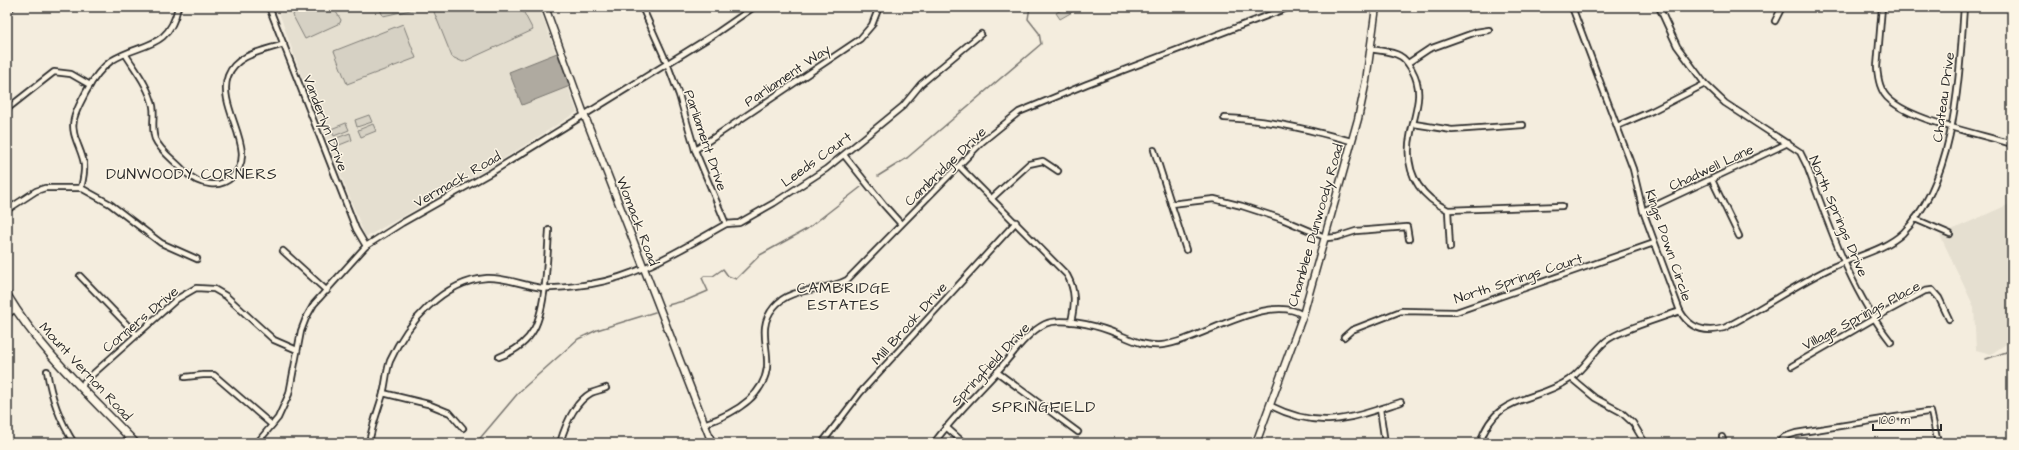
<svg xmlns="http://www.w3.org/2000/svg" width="2019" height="450" viewBox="0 0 2019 450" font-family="'Architects Daughter',sans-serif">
<defs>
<pattern id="forest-crowns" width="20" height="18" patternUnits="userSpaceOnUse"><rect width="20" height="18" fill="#d6d1c4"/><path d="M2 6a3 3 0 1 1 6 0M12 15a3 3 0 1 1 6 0" fill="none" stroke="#b8b4a9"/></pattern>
</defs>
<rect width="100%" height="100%" fill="#f4edde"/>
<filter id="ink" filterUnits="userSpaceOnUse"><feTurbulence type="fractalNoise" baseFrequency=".025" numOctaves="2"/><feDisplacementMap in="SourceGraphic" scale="8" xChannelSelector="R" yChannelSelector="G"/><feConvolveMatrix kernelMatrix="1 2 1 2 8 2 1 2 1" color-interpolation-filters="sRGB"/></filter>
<g filter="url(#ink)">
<g fill="#e5dfd0">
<polygon points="277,7 379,7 384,16 415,9 416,7 539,7 577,112 495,164 368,236 365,236 302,77"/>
<polygon points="2012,203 2012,340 1991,354 1976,350 1974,307 1940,235"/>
</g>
<g fill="#d6d1c4" stroke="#807e78">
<polygon points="295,7 333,7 341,20 340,23 305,39 293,16"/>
<polygon points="432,7 521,7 533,30 463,62 452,57"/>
<polygon points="1066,7 1071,7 1074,11 1060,19 1056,13"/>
<polygon points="403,24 416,58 347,84 334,51"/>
<polygon points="369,115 372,122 357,127 355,120"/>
<polygon points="346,123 349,130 334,136 331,129"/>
<polygon points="373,124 376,131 361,137 358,130"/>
<polygon points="350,133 352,140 337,146 334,139"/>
</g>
<polygon fill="url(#forest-crowns)" stroke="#807e78" points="379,7 416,7 415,9 383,16"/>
<polygon fill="#afaaa0" stroke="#7a7771" points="557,53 570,86 522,105 509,72"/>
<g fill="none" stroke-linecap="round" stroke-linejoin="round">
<g stroke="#7a7771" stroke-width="1.5">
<polyline points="878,176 907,158 1041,44 1039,33 1028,19 1030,7"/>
<polyline points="668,305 687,300 708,291 702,278 704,276 713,276 723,269 728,276 736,279 760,255 807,229 861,187"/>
<polyline points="1986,359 2012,350"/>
<polyline points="476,443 519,392 578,339 597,330 655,312"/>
</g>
<defs>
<g id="minor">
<polyline points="269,7 356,229 366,246"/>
<polyline points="642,7 667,63 679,95 695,150 726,224"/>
<path d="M1572,7L1633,169L1643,211L1680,311C1690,329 1705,333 1724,328C1762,309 1797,283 1835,266C1856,256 1885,250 1903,233C1956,180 1959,77 1964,7"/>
<path d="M1659,7L1677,46L1705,84L1725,103L1800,152L1807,166C1829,225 1851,292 1891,342"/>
<path d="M1882,7L1877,67C1878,79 1880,92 1890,100C1913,121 1980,134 2012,144"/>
<polyline points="7,9 12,7"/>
<polyline points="1775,21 1782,7"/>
<path d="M1371,49C1380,51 1392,51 1400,56C1406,59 1409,65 1412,70C1424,91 1416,110 1411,132C1403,168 1416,194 1448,210L1562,206"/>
<path d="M126,55C136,71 149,87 153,106C155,116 151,128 155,139C160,151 175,161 184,171C191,178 199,183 210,184C219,185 226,183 232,177C261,152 216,108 228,76C236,54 264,51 284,44"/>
<polyline points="1408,63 1429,49 1476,32 1489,30"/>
<polyline points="7,109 54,72 71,74 90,85"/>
<path d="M1224,118C1270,120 1307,129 1351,141"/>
<polyline points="1414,124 1452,130 1523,125"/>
<polyline points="1617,126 1652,111 1705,84"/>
<polyline points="695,150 860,39 872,25 879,7"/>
<polyline points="1154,150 1186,250"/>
<polyline points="844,155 884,205 901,224"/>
<path d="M960,167L1067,275C1076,291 1075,304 1071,322"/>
<polyline points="1712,180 1739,236"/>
<path d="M81,188C83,180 85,172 84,164C82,149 70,135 74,119C76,110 82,100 86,92C92,81 101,68 111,61C140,42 169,51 178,7"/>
<polyline points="992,198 1029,164 1043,161 1058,171"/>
<polyline points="1171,204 1214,199 1242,206 1282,219 1327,238 1337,237 1356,231 1407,227 1409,239"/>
<polyline points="7,210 36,191 45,188 81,188 110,204 161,243 197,259"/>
<polyline points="1448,210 1450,248"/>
<polyline points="1643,211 1788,143"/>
<polyline points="1915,219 1950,234"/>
<polyline points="283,251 327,291"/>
<polyline points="80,276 136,334"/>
<polyline points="7,315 15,309"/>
<polyline points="1344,337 1352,330 1401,311 1456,312 1654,243"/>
<path d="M499,357C535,344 541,320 545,285C547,266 548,248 549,230"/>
<polyline points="1792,366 1875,318 1925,291 1932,290 1939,298 1949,319"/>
<path d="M47,371C51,397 60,421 74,443"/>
<polyline points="997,372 1078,432"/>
<polyline points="185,377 203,375 214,375 272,425"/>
<polyline points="1571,378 1595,398 1621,412 1633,423 1645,443"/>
<polyline points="82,388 84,382 177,299 196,288 214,289 226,296 274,340 297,350"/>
<polyline points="383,393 428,404 450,413 463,428"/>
<path d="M1271,406C1321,431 1351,418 1401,402"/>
<polyline points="1380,409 1385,443"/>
<path d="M704,424C730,415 763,399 767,368C769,346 757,327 774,307C792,285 824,293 847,280L982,142L1019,112L1087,84L1290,7"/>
<polyline points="946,427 964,443"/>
<polyline points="1722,437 1724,443"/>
<polyline points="257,443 278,418 289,394 301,331 306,318 314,304 366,246 402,223 492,172 715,34 754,7"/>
<path d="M369,443C372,426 378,410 383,394C386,383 386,372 390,361C407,323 443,281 487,278C506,277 524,286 543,288C558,289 576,286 591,284C640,276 683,248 726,224L739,223L774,203L826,169L903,106L921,84L981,34"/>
<path d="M560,443C565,426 575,402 591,393C596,391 601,390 606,388"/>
<polyline points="822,443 860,393 1016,222"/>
<path d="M934,443C952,418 975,396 996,373C1011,357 1025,334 1045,324C1060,317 1094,325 1110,331C1127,337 1142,347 1162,345C1200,341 1268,292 1303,315"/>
<path d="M1480,443C1496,392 1534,404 1570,379C1584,369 1593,352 1606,341C1619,330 1662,318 1680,311"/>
<polyline points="1778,443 1784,437 1796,433 1927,412 1931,412 1938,443"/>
</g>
<g id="tertiary">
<polyline points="545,7 584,114 712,443"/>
<polyline points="1256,443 1303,315 1358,119 1366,81 1376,7"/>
</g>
<path id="secondary" d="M7,295C41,352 90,395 135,443"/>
</defs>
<use href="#minor" stroke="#2b2b2b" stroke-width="8"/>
<use href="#tertiary" stroke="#2b2b2b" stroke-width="9"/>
<use href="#secondary" stroke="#2b2b2b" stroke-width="10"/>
<use href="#minor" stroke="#fcf5e5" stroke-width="4.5"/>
<use href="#tertiary" stroke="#fcf5e5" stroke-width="6"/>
<use href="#secondary" stroke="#fcf5e5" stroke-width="7"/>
</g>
</g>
<g text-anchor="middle" stroke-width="3" stroke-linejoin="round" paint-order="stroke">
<g font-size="14" fill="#2b2b2b" stroke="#fcf5e5">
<text transform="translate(787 75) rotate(-34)" y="5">Parliament Way</text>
<text transform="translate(1943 97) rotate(-82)" y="5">Chateau Drive</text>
<text transform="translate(326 123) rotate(69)" y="5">Vanderlyn Drive</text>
<text transform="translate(706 140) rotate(71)" y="5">Parliament Drive</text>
<text transform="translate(816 159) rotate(-36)" y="5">Leeds Court</text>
<text transform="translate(945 166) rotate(-44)" y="5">Cambridge Drive</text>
<text transform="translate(1711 167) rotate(-25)" y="5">Chadwell Lane</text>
<text transform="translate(457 179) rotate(-30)" y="5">Vermack Road</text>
<text transform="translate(1839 216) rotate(67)" y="5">North Springs Drive</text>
<text transform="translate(638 221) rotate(69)" y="5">Womack Road</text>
<text transform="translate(1315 225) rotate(-74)" y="5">Chamblee Dunwoody Road</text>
<text transform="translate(1669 245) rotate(71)" y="5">Kings Down Circle</text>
<text transform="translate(1518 278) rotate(-18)" y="5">North Springs Court</text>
<text transform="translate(1861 315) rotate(-28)" y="5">Village Springs Place</text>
<text transform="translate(140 319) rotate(-40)" y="5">Corners Drive</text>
<text transform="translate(909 323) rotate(-48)" y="5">Mill Brook Drive</text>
<text transform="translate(990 364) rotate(-47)" y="5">Springfield Drive</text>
<text transform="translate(86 371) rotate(47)" y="5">Mount Vernon Road</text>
</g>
<g font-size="15" letter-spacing="1" fill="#2b2b2b" stroke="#fcf5e5">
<text x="192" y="179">DUNWOODY CORNERS</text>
<text x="844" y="293">CAMBRIDGE<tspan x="844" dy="17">ESTATES</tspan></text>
<text x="1044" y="412">SPRINGFIELD</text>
</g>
</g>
<rect width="2019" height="450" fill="none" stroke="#fcf5e5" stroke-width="24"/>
<rect x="12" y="12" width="1995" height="426" fill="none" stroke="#2b2b2b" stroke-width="1.5" filter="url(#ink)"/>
<path d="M1873 424v6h68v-6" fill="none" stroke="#2b2b2b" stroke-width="2"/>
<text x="1879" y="424" font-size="12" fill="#2b2b2b" stroke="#fcf5e5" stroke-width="3" paint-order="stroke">100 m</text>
</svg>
